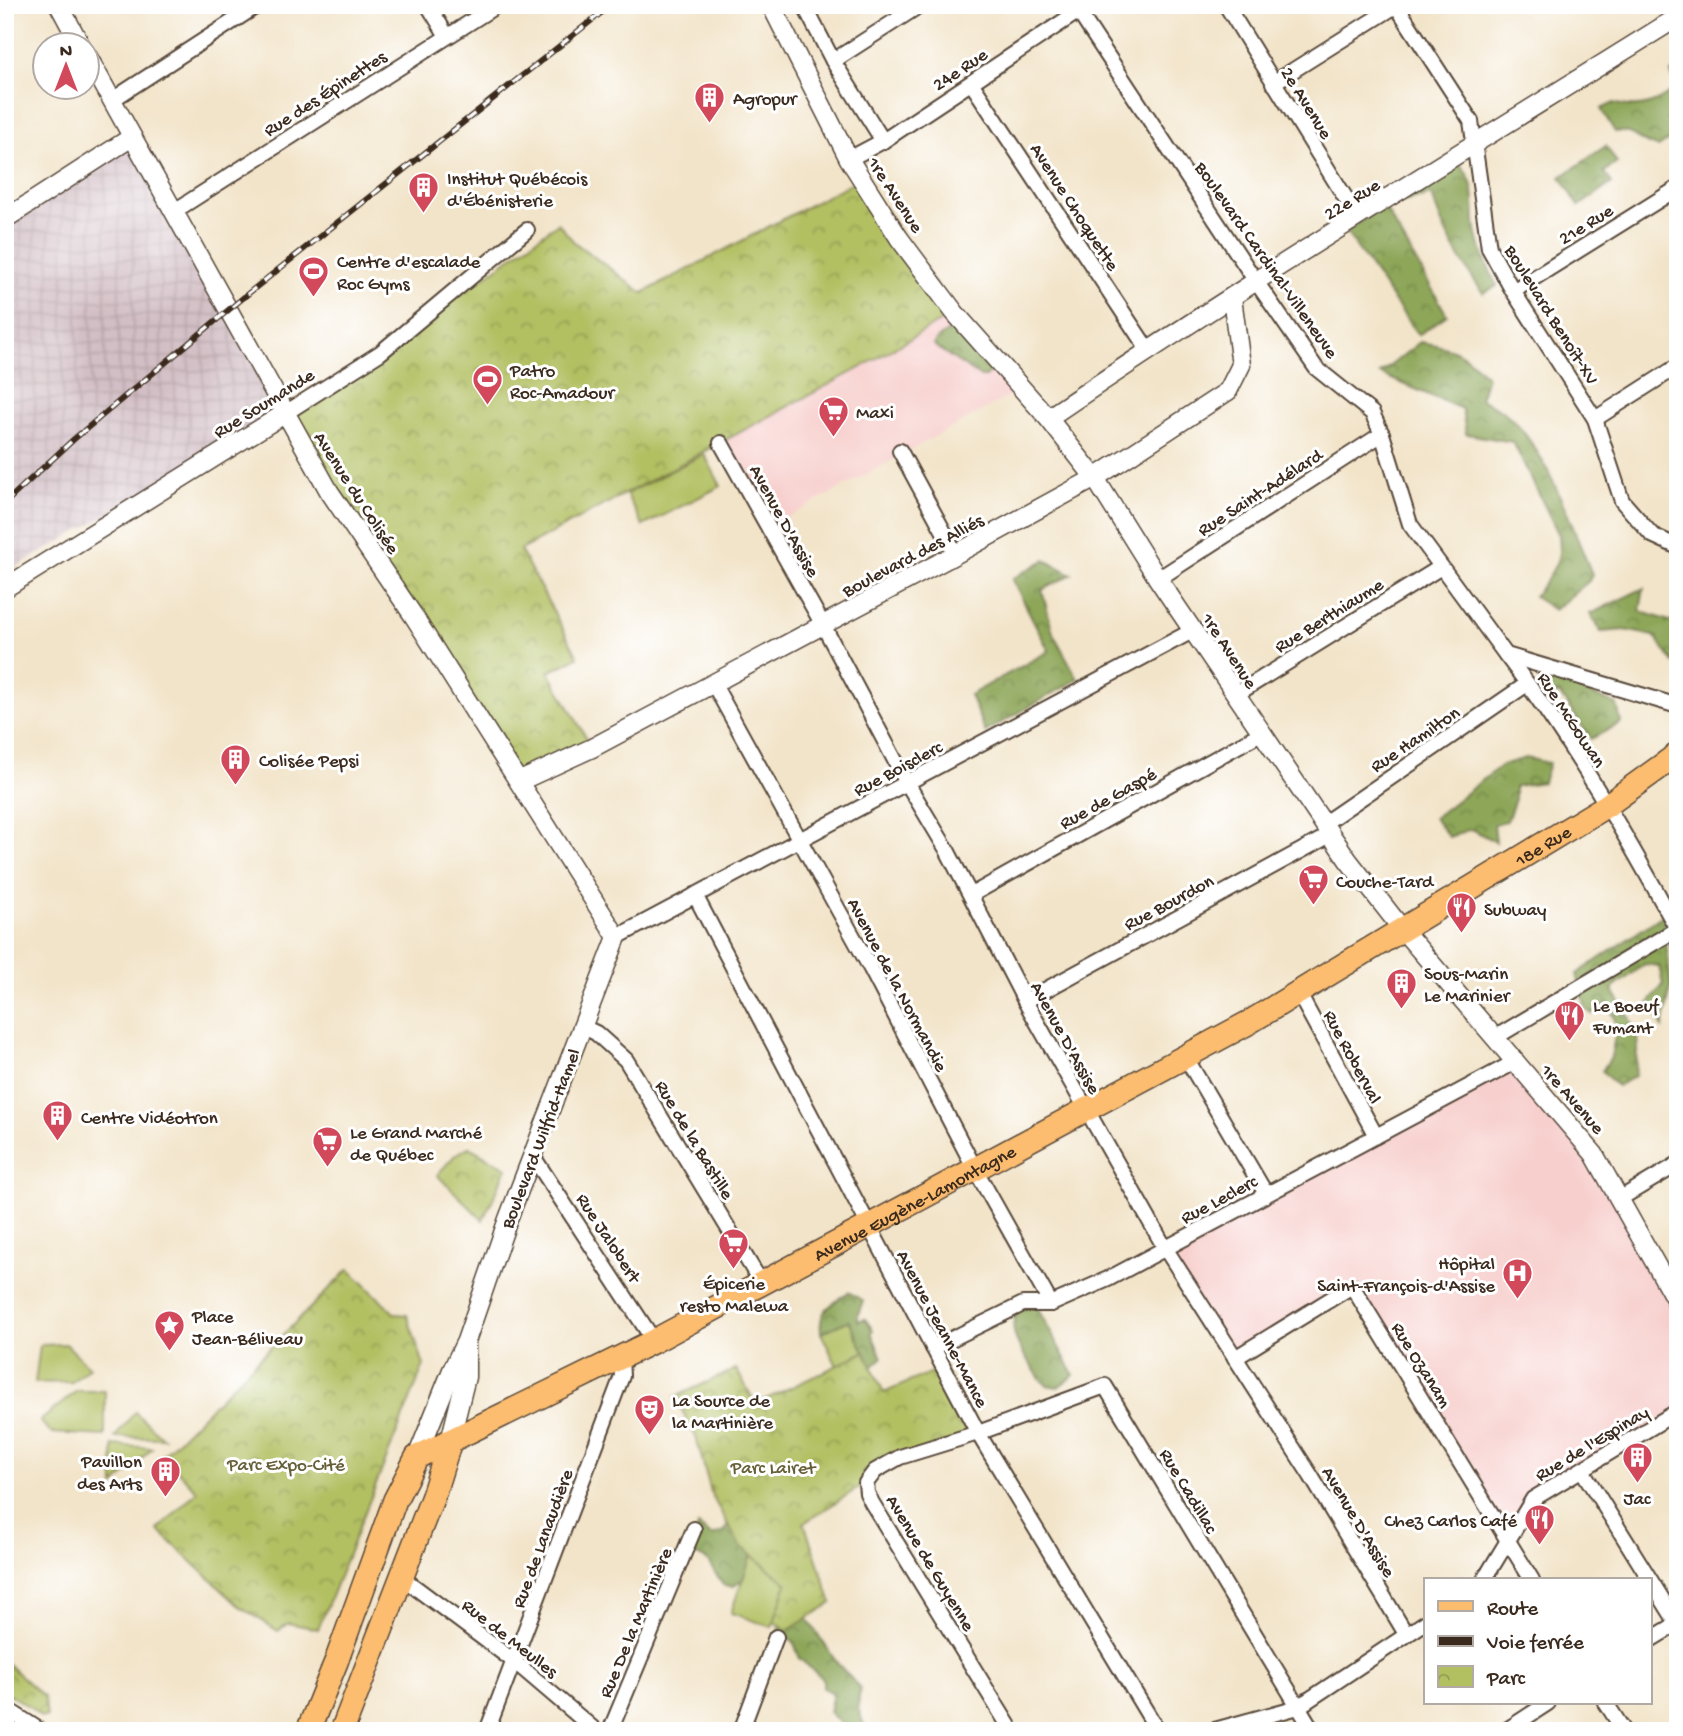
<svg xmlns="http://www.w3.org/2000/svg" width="1683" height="1736" viewBox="0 0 1683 1736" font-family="'Gochi Hand',sans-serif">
<defs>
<pattern id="industrial-grid" width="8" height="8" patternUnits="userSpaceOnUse" patternTransform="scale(1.75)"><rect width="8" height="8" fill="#d2bec4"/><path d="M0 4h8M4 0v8" fill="none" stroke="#b5a3a8"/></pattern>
<pattern id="forest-crowns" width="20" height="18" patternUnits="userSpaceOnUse" patternTransform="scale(1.75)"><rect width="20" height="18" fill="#8da658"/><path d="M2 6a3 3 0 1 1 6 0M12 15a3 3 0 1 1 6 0" fill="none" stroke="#748748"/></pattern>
<pattern id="park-crowns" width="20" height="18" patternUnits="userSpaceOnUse" patternTransform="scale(1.75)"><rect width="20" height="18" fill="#b2c062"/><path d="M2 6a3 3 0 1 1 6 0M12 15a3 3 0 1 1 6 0" fill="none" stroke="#929c50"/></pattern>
</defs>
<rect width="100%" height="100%" fill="#fff"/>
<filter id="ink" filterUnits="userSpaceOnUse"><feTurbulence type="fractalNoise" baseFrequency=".0143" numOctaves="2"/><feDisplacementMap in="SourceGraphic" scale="14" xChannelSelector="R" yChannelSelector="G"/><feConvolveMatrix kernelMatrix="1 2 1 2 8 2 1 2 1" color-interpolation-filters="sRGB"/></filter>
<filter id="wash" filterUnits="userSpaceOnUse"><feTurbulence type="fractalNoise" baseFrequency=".00686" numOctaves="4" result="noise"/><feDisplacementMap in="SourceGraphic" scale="28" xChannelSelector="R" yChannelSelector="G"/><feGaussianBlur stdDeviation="1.57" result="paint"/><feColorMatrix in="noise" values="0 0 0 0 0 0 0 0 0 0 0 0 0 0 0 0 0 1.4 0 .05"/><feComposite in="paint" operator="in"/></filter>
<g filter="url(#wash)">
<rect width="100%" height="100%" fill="#f2e4c9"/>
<g fill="#f7d0ce">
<polygon points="955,313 1022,389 768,528 721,443 860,368"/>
<polygon points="1515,1062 1556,1107 1678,1304 1678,1411 1533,1499 1508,1539 1352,1286 1235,1358 1165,1248"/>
</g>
<polygon fill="url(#industrial-grid)" points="132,137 284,414 5,573 5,219"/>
<g fill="#b2c062" stroke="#767540" stroke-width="2">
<polygon points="704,454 721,486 643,526 626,494"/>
<polygon points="849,1320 865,1352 837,1366 821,1333"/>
<polygon points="66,1344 89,1367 72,1382 35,1383 40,1345"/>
<polygon points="77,1391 105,1391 105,1436 51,1433 40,1421"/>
<polygon points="135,1412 163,1438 115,1437"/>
<polygon points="113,1445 152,1448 114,1486"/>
<polygon points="751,1554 787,1583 772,1627 731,1613"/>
</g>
<g fill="url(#forest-crowns)" stroke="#64683b" stroke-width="2">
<path d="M1678,69L1677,135L1658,147C1636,143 1637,130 1615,132L1601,109L1614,103C1640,111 1656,104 1677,88L1671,73Z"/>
<polygon points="1606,146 1617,163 1604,172 1612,183 1579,206 1561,177"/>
<path d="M1461,166C1480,186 1471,210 1477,235C1481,253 1489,269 1497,286L1483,293C1461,262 1442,231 1432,195L1401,202L1399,193L1447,168Z"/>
<polygon points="1384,206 1447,315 1418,335 1346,232"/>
<polygon points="950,330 955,330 987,364 991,371 986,377 981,377 936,347 934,344 937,339"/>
<path d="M1420,342C1452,347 1465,352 1487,377L1480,399C1488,403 1497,407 1504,412C1546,446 1571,525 1592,574L1589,581L1554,610L1534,597C1549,575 1563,564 1559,535L1513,442L1466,434L1462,409L1380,374Z"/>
<polygon points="1045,560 1072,574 1042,590 1053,633 1078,679 985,732 970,695 1049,651 1012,579"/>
<polygon points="1644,588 1640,611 1678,624 1678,664 1674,663 1654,636 1625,630 1601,632 1590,614"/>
<polygon points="1553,679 1617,705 1621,723 1591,739 1559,693 1542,701 1543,691"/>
<polygon points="1526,758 1549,763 1543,782 1515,786 1515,799 1507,821 1494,824 1496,842 1471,829 1449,837 1434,818 1502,765"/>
<polygon points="1663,915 1671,986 1663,1027 1649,1003 1663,985 1659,966 1645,964 1612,989 1629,1017 1638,1039 1635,1076 1617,1086 1602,1071 1611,1057 1617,1026 1608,1003 1592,1014 1586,1009 1577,974"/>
<path d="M849,1292L863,1301L858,1314V1321L865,1319L873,1330L871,1332L882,1358L872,1367L883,1393L912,1417L843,1363L864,1352L849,1320L821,1333C818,1309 831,1305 849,1292Z"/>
<path d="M1033,1300L1074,1375L1058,1387L1047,1385L1041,1380C1024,1353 993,1321 1033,1300Z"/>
<polygon points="730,1517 810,1598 807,1618 837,1663 860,1688 858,1708 866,1731 849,1731 829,1712 833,1694 823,1688 823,1679 800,1659 794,1643 778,1630 788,1601 787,1583 751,1555 743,1579 734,1586 723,1585 707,1560 693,1553 698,1526 712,1536 725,1531"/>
</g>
<g fill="url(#park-crowns)" stroke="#767540" stroke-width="2">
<polygon points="861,178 955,313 860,368 520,550 578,657 549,672 592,748 520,781 284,414 380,353 558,223 574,242 643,293"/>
<polygon points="469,1147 507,1168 483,1220 437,1175 456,1154"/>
<polygon points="349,1269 395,1314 407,1315 424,1365 318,1629 288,1623 278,1631 238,1605 158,1530 197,1491 163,1455"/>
<polygon points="865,1352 884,1393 943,1367 978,1433 935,1445 866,1483 804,1523 832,1603 788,1630 774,1622 787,1583 740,1546 712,1496 696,1437 675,1397 736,1369 756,1404"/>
<polygon points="5,1662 44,1697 47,1717 41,1717 30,1707 5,1692"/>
</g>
</g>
<g filter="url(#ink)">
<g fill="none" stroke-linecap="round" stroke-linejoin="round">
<defs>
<g id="minor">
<polyline points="428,5 447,36"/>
<polyline points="804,5 833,61 883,141"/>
<polyline points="1226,5 1358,218"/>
<polyline points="1396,5 1471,121 1489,248 1513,291 1595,419 1622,501 1652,535 1678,547"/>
<polyline points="1078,11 1255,280 1316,368 1372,413 1382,434 1410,524 1506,655 1678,706"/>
<polyline points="833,61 920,5"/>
<polyline points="1273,83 1397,5"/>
<polyline points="972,84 1148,350"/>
<polyline points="112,100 258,5"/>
<polyline points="849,159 883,141 1088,5"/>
<polyline points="173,212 497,5"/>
<polyline points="1513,291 1678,188"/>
<polyline points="284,414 380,353 527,230"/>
<polyline points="1595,419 1678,366"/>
<polyline points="721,443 823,625 907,783 947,850 1025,1001 1165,1248 1311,1476 1406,1634"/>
<polyline points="900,451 956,554"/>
<polyline points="1158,579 1382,434"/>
<path d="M1506,655C1571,740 1626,835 1677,929L1678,941"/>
<polyline points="713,683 871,969 975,1169 1051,1304"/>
<polyline points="1235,695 1441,567"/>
<polyline points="1323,824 1527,684"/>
<polyline points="695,895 978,1433 1158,1731"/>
<polyline points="971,895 1261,733"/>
<polyline points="617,937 1194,630"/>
<polyline points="1299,994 1376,1136"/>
<polyline points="1025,1001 1330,835"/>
<polyline points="583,1027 596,1033 626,1060 762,1284"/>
<polyline points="1496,1037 1677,929"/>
<polyline points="1185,1056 1266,1194"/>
<polyline points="532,1155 654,1341"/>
<polyline points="1621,1198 1678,1164"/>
<polyline points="933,1348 1023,1304 1051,1304 1108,1279 1515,1062"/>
<polyline points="1235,1358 1352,1286 1532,1580"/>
<polyline points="1582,1470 1677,1623"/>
<polyline points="400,1576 515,1662 596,1731"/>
<polyline points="1484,1580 1533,1499 1678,1411"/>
<polyline points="1650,1640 1678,1623"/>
<polyline points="1606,1703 1624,1731"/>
<polyline points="5,1708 41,1731"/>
<polyline points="487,1731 622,1376 621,1357"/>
<polyline points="610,1731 694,1529"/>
<polyline points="741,1731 776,1637"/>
<polyline points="1012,1731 872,1503 867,1493 866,1483 875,1471 900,1457 978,1433 1105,1386 1313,1731"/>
<polyline points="1211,1731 1298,1707 1426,1622"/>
<polyline points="1505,1731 1548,1703"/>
</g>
<g id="tertiary">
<polyline points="59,5 81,46"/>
<polyline points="771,5 849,159 899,238 955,313 1048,418 1095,478 1158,579 1348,860 1402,929 1594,1154 1678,1304"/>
<polyline points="88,57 329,491 413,615 617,937 508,1219 466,1341 452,1370 417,1457"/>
<polyline points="5,219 132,137"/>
<path d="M1048,418C1254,278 1467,149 1678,17"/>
<polyline points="5,588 284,414"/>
<polyline points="520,781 592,748 956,554 1095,478 1228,391 1241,365 1232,298"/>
<polyline points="450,1441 466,1377 466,1345"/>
</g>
<g id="primary">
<path id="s1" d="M308,1731L336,1662L395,1500L417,1457L654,1341L1248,1023L1606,806L1678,754"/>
<polyline points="342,1731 433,1496 450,1441"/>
</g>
</defs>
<use href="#minor" stroke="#564638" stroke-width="18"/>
<use href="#tertiary" stroke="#564638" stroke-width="21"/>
<use href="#primary" stroke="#564638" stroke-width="26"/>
<use href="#minor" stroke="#fff" stroke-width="14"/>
<use href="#tertiary" stroke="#fff" stroke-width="18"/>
<use href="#primary" stroke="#fcbd6f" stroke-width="23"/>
<defs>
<polyline id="rail" points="5,503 74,439 250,292 611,5"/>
</defs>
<use href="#rail" stroke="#3b2a1e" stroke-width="6"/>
<use href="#rail" stroke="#fff" stroke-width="3.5" stroke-dasharray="10" stroke-linecap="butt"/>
</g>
</g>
<defs>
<symbol id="building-pin" viewBox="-11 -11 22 30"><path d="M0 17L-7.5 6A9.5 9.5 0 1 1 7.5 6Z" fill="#d1495b" stroke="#fff"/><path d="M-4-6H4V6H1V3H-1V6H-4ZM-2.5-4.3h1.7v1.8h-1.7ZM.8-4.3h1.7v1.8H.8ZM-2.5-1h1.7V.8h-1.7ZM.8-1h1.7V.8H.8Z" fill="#fff"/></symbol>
<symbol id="stadium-pin" viewBox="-11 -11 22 30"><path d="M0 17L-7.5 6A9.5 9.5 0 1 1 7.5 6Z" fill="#d1495b" stroke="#fff"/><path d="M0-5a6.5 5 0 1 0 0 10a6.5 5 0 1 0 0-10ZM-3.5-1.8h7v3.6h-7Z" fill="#fff"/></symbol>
<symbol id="supermarket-pin" viewBox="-11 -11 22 30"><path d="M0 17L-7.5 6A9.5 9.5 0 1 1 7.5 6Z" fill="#d1495b" stroke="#fff"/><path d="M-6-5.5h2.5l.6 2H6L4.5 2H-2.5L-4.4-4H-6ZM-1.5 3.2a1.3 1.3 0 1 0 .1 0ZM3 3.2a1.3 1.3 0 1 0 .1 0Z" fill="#fff"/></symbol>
<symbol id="restaurant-pin" viewBox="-11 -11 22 30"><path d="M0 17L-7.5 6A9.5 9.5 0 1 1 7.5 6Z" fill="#d1495b" stroke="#fff"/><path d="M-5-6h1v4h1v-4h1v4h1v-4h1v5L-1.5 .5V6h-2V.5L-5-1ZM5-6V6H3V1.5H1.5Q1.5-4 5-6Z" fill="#fff"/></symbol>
<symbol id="hospital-pin" viewBox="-11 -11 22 30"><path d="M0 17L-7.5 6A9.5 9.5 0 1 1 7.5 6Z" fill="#d1495b" stroke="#fff"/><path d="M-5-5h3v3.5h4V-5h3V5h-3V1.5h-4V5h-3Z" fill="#fff"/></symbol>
<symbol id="sight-pin" viewBox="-11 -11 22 30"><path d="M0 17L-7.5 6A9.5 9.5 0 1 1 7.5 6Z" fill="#d1495b" stroke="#fff"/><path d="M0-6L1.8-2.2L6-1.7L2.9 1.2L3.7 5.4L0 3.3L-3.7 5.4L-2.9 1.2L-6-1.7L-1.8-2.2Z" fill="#fff"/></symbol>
<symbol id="theatre-pin" viewBox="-11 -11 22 30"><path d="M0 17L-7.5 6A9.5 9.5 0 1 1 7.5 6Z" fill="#d1495b" stroke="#fff"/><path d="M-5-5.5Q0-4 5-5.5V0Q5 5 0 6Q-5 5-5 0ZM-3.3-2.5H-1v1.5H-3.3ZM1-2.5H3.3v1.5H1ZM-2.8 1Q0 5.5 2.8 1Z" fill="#fff"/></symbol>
</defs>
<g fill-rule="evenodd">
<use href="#building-pin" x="692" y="80" width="35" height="47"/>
<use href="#building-pin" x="406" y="170" width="35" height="47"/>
<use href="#stadium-pin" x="296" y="254" width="35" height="47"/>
<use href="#stadium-pin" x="470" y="362" width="35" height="47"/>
<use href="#supermarket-pin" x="816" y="394" width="35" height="47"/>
<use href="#building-pin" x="218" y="742" width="35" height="47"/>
<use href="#supermarket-pin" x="1296" y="862" width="35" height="47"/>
<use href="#restaurant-pin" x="1444" y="890" width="35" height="47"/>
<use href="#building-pin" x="1384" y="966" width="35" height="47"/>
<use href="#restaurant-pin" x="1552" y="998" width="35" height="47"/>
<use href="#building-pin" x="40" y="1098" width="35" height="47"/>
<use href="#supermarket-pin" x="310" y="1124" width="35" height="47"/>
<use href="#supermarket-pin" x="716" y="1226" width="35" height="47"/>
<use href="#hospital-pin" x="1500" y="1256" width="35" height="47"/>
<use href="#sight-pin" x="152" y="1308" width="35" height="47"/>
<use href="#theatre-pin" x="632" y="1392" width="35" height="47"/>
<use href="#building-pin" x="1620" y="1440" width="35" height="47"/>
<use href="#building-pin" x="148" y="1454" width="35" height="47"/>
<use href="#restaurant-pin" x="1522" y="1502" width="35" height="47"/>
</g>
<g text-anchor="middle" stroke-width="6" stroke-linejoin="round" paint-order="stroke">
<g font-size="19" fill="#3b2a1e" stroke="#fff">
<text transform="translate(959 68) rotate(-34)" y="7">24e Rue</text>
<text transform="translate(324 92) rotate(-33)" y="7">Rue des Épinettes</text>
<text transform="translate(1308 102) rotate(58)" y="7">2e Avenue</text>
<text transform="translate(897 194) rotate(57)" y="7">1re Avenue</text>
<text transform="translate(1351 198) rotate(-32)" y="7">22e Rue</text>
<text transform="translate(1076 206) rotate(57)" y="7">Avenue Choquette</text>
<text transform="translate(1585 223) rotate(-32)" y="7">21e Rue</text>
<text transform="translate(1268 259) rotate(55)" y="7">Boulevard Cardinal-Villeneuve</text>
<text transform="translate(1553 314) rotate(58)" y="7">Boulevard Benoît-XV</text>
<text transform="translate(263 402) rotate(-32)" y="7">Rue Soumande</text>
<text transform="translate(1259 491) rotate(-33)" y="7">Rue Saint-Adélard</text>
<text transform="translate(358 492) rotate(57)" y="7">Avenue du Colisée</text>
<text transform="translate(786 520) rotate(61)" y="7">Avenue D'Assise</text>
<text transform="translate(912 554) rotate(-28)" y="7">Boulevard des Alliés</text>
<text transform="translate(1328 614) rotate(-32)" y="7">Rue Berthiaume</text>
<text transform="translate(1231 650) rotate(57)" y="7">1re Avenue</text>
<text transform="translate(1573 719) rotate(57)" y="7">Rue McGowan</text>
<text transform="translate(1414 738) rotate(-34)" y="7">Rue Hamilton</text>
<text transform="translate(897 767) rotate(-28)" y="7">Rue Boisclerc</text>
<text transform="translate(1107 797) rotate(-29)" y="7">Rue de Gaspé</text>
<text dy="7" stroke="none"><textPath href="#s1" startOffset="1577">18e Rue</textPath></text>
<text transform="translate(1168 901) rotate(-28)" y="7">Rue Bourdon</text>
<text transform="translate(899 984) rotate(62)" y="7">Avenue de la Normandie</text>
<text transform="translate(1067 1037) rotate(61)" y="7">Avenue D'Assise</text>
<text transform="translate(1354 1056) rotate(62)" y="7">Rue Roberval</text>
<text transform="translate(1574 1098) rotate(49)" y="7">1re Avenue</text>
<text transform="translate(539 1138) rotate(-69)" y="7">Boulevard Wilfrid-Hamel</text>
<text transform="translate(696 1139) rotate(59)" y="7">Rue de la Bastille</text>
<text transform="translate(1218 1198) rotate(-28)" y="7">Rue Leclerc</text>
<text dy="7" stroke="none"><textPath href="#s1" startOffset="854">Avenue Eugène-Lamontagne</textPath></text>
<text transform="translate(610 1237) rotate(57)" y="7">Rue Jalobert</text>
<text transform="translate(944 1328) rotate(62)" y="7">Avenue Jeanne-Mance</text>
<text transform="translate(1423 1364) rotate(58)" y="7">Rue Ozanam</text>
<text transform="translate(1591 1442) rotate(-31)" y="7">Rue de l'Espinay</text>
<text transform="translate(1190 1490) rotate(59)" y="7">Rue Cadillac</text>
<text transform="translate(1360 1521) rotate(59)" y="7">Avenue D'Assise</text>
<text transform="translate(541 1538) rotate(-70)" y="7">Rue de Lanaudière</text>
<text transform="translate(932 1562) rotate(59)" y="7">Avenue de Guyenne</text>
<text transform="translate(634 1622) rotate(-67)" y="7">Rue De la Martinière</text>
<text transform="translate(511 1637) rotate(38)" y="7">Rue de Meulles</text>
</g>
<g font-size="19" fill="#3b2a1e" stroke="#fff" text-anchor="start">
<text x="733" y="104">Agropur</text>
<text x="447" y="184">Institut Québécois<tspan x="447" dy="22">d'Ébénisterie</tspan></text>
<text x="337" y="267">Centre d'escalade<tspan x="337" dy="22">Roc Gyms</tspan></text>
<text x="510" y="376">Patro<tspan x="510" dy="22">Roc-Amadour</tspan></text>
<text x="856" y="418">Maxi</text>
<text x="259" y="766">Colisée Pepsi</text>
<text x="1336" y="887">Couche-Tard</text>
<text x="1484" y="915">Subway</text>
<text x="1424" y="979">Sous-Marin<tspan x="1424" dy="22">Le Marinier</tspan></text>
<text x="1593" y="1011">Le Boeuf<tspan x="1593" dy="22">Fumant</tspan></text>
<text x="81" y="1123">Centre Vidéotron</text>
<text x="350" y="1138">Le Grand Marché<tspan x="350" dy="22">de Québec</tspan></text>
<text x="1495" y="1269" text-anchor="end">Hôpital<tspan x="1495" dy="22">Saint-François-d'Assise</tspan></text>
<text x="734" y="1289" text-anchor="middle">Épicerie<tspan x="734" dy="22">resto Malewa</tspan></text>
<text x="192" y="1322">Place<tspan x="192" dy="22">Jean-Béliveau</tspan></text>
<text x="672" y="1406">La Source de<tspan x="672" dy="22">la Martinière</tspan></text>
<text x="142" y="1467" text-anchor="end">Pavillon<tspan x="142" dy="22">des Arts</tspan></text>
<text x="1637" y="1504" text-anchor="middle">Jac</text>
<text x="1517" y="1526" text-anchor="end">Chez Carlos Café</text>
</g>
<g font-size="19" fill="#655e36" stroke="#fff">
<text x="286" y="1470">Parc Expo-Cité</text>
<text x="773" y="1473">Parc Lairet</text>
</g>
</g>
<rect width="1683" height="1736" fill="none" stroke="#fff" stroke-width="28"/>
<rect x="1424" y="1578" width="228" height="126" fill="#ffffff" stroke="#b1aaa5" stroke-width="2"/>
<rect x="1438" y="1601" width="35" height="10" fill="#fcbd6f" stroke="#b1aaa5" stroke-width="2"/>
<text x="1487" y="1614" font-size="21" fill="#3b2a1e">Route</text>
<rect x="1438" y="1636" width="35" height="10" fill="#3b2a1e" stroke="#b1aaa5" stroke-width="2"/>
<text x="1487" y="1648" font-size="21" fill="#3b2a1e">Voie ferrée</text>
<rect x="1438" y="1666" width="35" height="21" fill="url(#park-crowns)" stroke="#b1aaa5" stroke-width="2"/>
<text x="1487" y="1684" font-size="21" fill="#3b2a1e">Parc</text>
<g transform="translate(66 66)"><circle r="33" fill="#ffffff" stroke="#b1aaa5" stroke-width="2"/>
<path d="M0-5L12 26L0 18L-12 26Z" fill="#d1495b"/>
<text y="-10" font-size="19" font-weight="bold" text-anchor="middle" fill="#3b2a1e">N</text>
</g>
</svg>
